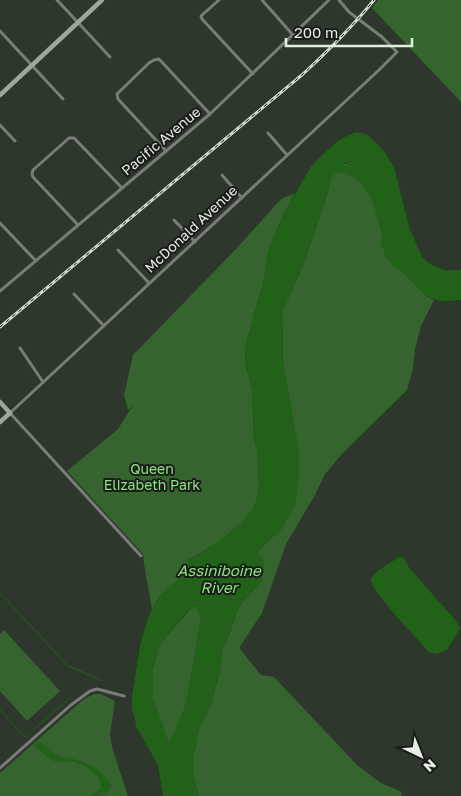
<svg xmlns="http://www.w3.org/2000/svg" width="461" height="796" viewBox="0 0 461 796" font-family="'Golos Text',sans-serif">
<rect width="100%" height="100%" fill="#2d372b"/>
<g fill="#35642e">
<polygon points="378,0 461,0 461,102 372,8"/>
<polygon points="340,164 348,164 356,168 366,180 378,216 386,247 426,296 434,300 421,326 415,349 413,368 407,390 342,454 325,474 315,495 286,544 262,613 239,648 261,675 274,677 357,765 381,783 402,792 401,796 199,796 194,779 194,753 199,729 211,705 220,671 222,651 229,635 239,606 261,582 264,570 262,557 258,554 259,550 264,545 283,360 282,312 304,263 327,195 331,175"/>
<polygon points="295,193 282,217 268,252 264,279 245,348 246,365 252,391 254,438 257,450 259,483 257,499 253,509 245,519 233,530 220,541 188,560 189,571 161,595 152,609 144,564 143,554 67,471 118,429 133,405 128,410 124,395 133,355 235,250 281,199"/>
<polygon points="193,606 197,607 201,619 188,694 185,707 169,745 153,698 153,669 159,645"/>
<polygon points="4,630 60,691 27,721 0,691 0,634"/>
<polygon points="94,694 101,694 115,701 110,734 112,747 128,796 0,796 0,773 84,699"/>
</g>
<g fill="#216218" fill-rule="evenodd">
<path d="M356,132L366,134L373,140L383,150L394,167L409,227L422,257L430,264L444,270H461V300C434,303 430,300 411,281C401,271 391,261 386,248C378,230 371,167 348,164C345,163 342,164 340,164L331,176L327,195L304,263L282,312L283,360L299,451V476L295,505L282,529L259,550L258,554L262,557L264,562V570L261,582L239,606L229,635L222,651L220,671L211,705L199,729L194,753V779L199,796H163L158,765L136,726L135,719L132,710V697L140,646L147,621L152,609L161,595L188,571V560L220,541L245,519L253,509L257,499L259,483L257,450L254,438L252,391L246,365L245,348L264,279L268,252L282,217L310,168L321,156L339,140ZM192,606L197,607L201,619L188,694L185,707L169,744L153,698V669L159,645Z"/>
<path d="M399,557H403L410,569L457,622L460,628L447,650L437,654L429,652C420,641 369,590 371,579C374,571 392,562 399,557Z"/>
<path d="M39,742C46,745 51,752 58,755C62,757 66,757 70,758C89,763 101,768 111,786C107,796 101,796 90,796L101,788C102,773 79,761 66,761C64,761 60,763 58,762C52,762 39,750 35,746V743Z"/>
</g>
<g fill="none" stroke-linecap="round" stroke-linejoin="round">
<g stroke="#216218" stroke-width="1">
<polyline points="0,593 68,666 103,681"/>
<polyline points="0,710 25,737 28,734"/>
<polyline points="33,730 71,697"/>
</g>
<g stroke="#216218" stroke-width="8">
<path d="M330,173L337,168C356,170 362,177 372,192"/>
<polyline points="385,242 389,254 397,264"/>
</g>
<g stroke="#787d77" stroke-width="3">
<polyline points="57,0 110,57"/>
<polyline points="219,0 201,16 202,19 253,74"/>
<polyline points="262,0 293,35"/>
<polyline points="0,31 63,99"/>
<polyline points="0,125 15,141"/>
<polyline points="268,133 287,155"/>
<polyline points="166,151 118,99 117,94 149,63 154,60 159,59 210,114"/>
<polyline points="222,175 242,198"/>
<polyline points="174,220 195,242"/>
<polyline points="0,223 36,261"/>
<polyline points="78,225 33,177 32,174 33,170 69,138 74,138 122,188"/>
<polyline points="118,250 149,283"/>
<polyline points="0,291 210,114 329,0"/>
<polyline points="74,294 104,326"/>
<polyline points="20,348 43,382"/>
<polyline points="141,556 10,413 379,70 397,52 382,37 349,12 339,0"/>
<polyline points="0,768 71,705 90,691 97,689 124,696"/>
</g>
<g stroke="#9ea79d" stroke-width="4.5">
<polyline points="0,95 102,0"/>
<polyline points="0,402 10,413 0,422"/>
</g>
<defs>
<path id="rail" d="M0,327L303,74C328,51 352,27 374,0"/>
</defs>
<use href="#rail" stroke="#d3dbd2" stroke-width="3"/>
<use href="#rail" stroke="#181d18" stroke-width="1" stroke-dasharray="4" stroke-linecap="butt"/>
</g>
<g text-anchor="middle" stroke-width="4" stroke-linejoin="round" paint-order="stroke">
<g font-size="14" fill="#e6ede5" stroke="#181d18">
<text transform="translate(161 141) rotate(-40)" y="5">Pacific Avenue</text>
<text transform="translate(191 229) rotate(-43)" y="5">McDonald Avenue</text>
</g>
<g font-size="14" fill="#8fe583" stroke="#181d18">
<text x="152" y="474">Queen<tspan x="152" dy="16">Elizabeth Park</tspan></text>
</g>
<g font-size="15" font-style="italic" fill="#8ee482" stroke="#181d18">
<text x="219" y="576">Assiniboine<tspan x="219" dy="17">River</tspan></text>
</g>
</g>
<g transform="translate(421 756) rotate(137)" stroke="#181d18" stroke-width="4" paint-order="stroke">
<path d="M0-4L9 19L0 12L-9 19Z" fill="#e6ede5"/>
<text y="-8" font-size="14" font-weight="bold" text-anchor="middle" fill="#e6ede5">N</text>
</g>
<path d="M286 38v8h126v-8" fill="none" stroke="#e6ede5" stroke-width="2.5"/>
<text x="294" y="38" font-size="15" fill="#e6ede5" stroke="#181d18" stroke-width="4" paint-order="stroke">200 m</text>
</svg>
